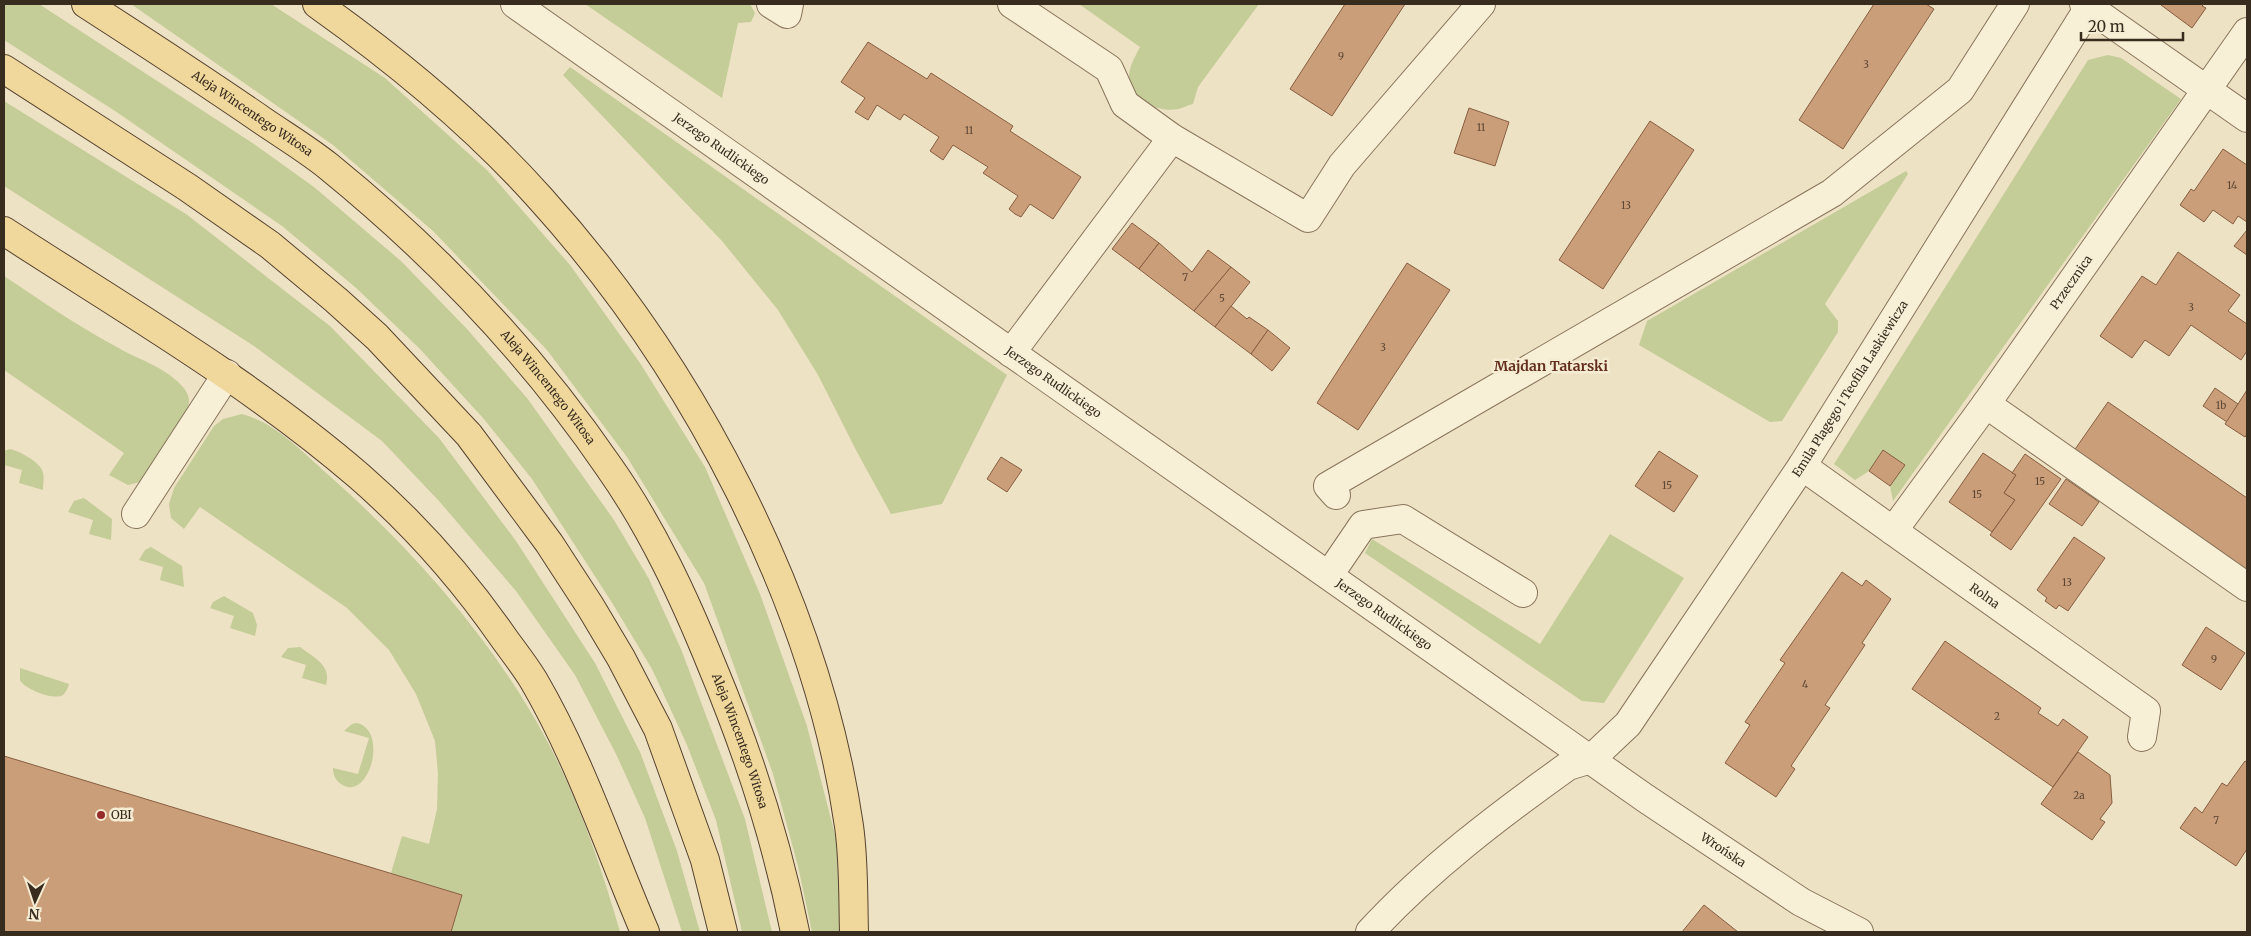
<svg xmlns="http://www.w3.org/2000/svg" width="2251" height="936" viewBox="0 0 2251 936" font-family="Merriweather,serif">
<rect width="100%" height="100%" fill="#eee2c4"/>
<g fill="#c4cc98">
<polygon points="4,4 39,4 254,144 314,187 401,261 467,329 527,398 614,520 649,579 681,649 745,819 772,932 742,932 716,820 687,745 652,669 611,601 532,479 483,418 419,348 355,287 282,226 115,111 4,40"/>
<polygon points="131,4 271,4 385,78 488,171 570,265 640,363 705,467 760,594 807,726 840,854 841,932 812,932 798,866 773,774 704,583 627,457 547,350 433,231 333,145"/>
<polygon points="585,4 750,4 755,13 751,22 738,23 722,98"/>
<path d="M1079,4H1259L1198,87L1193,104C1188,105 1183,108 1178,109C1160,113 1131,101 1129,80C1128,68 1135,57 1140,47Z"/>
<polygon points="2108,55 2121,58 2181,99 1893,501 1890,486 1904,465 1883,451 1869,471 1855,480 1834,464 2088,60"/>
<polygon points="570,67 1007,375 942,504 891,514 857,452 818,375 778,310 722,241 563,75"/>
<polygon points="4,101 186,214 330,326 439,438 516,541 595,663 640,752 677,851 700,932 682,932 645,818 617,756 575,675 516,591 439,501 382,441 254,346 4,186"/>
<polygon points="1906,171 1908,174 1825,304 1838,321 1838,332 1782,421 1770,422 1639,345 1647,321"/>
<path d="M4,276C40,300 76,325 115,346C136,359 164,366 181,385C190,394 191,402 186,413L140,482L128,485L109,475L124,453L4,370Z"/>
<path d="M242,414C277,423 306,456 333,479C406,544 479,625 529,709C571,778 598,855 620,932H451L462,895L391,873L402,836L429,844L437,809L438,773L435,741L416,694L389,650L347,608L200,507L184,529L171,518L169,504L174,488L214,426L223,419Z"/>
<path d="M10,449C19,451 38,461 42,470C45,476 43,484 43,490L19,483L22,470L4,465V451Z"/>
<polygon points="84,498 112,519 111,540 89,534 93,520 68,512 74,501"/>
<polygon points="1610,534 1684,578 1604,703 1582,701 1365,553 1372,539 1540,644"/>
<polygon points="151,547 182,566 184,587 160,580 163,567 139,560 145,550"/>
<polygon points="224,596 253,613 257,625 255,636 230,628 234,616 210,608 213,602"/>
<path d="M300,647C313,657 332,665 326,685L302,678L306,665L281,657L288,648Z"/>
<path d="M20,668L69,684C68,688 66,692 63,695C54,701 24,689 20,680Z"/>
<path d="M357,723C389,730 369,803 341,784C335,780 333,774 333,768L358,774L369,738L344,731L352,724Z"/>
</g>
<g fill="#cb9e7a" stroke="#875e41">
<polygon points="1345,4 1405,4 1332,116 1290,89"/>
<polygon points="1874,4 1926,4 1934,9 1843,149 1799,120"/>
<polygon points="2162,4 2204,4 2202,6 2206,8 2192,28 2161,5"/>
<polygon points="868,42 927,79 931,73 1013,126 1010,131 1081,177 1053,219 1030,204 1021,217 1015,214 1009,209 1018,196 983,173 988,167 953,145 943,160 930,151 939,137 904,114 900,120 877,105 868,120 855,112 865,98 841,82"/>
<polygon points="1469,108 1509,122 1495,166 1454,153"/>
<polygon points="1650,121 1694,150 1603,289 1559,260"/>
<polygon points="2223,149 2247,165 2247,222 2238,216 2233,224 2213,210 2204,222 2180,205 2191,189 2194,191"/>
<polygon points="1132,223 1159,243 1139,269 1112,249"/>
<polygon points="2247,230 2247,255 2234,246"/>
<polygon points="1159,243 1192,272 1208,250 1231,267 1194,311 1139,269"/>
<polygon points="2178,252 2240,295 2228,311 2247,324 2247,351 2241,360 2191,325 2169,356 2145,340 2132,358 2100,336 2142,276 2156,285"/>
<polygon points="1407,263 1450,290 1358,430 1317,403"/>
<polygon points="1231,267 1250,282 1215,327 1194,311"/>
<polygon points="1231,306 1247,319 1249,317 1268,330 1251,354 1215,327"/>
<polygon points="1268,330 1290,348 1272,371 1251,354"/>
<polygon points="2215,388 2238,404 2227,422 2203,406"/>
<polygon points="2247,390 2247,434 2245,437 2225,424"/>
<polygon points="2108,402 2247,498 2247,576 2071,455"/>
<polygon points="1883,450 1905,465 1890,486 1869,471"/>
<polygon points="1659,451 1698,476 1674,512 1635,486"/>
<polygon points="1983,453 2016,475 2004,493 2015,500 1992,532 1949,502"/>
<polygon points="2025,454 2061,479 2011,550 1990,535 2015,500 2004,493 2016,475 2012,473"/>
<polygon points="1001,457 1022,470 1007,492 987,479"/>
<polygon points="2066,479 2099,502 2082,526 2049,504"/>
<polygon points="2074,537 2105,558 2068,611 2059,605 2056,609 2045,601 2047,598 2037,590"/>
<polygon points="1842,572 1862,586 1866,580 1891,599 1862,643 1865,645 1825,705 1830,708 1791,766 1795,769 1776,797 1725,763 1750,725 1745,722 1785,663 1780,660"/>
<polygon points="2206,627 2245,653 2221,690 2182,665"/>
<polygon points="1945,641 2041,708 2038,713 2058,726 2063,719 2088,737 2053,787 1912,689"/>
<polygon points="2078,752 2110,775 2112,803 2100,819 2105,822 2092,840 2041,804"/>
<polygon points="4,756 462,895 451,932 4,932"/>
<polygon points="2245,761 2247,762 2247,849 2236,866 2180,828 2195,807 2202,813 2222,783 2227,786"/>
<polygon points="1704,905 1738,932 1682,932"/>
</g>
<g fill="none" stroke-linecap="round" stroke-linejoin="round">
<defs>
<g id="minor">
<path id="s1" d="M515,4L1645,798L1801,902L1859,932"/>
<polyline points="771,4 787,14 789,4"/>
<polyline points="1012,4 1109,69 1125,104 1172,138 1308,218 1342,165 1481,4"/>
<polyline points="2084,4 2247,118"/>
<polyline points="1011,353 1172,138"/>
<polyline points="1986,404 2247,587"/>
<path id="s2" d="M1802,466L2146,711L2142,737"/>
<polyline points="1336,495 1328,486 1832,193 1960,90 2015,4"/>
<polyline points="136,514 227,374"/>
<path id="s3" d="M1893,531L1986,404L2247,32"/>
<polyline points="1329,575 1363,525 1403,519 1523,593"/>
<path id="s4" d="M1370,932C1428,869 1498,816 1568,766L1591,759L1628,724L1802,466L2091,4"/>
</g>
<g id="major">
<path id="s5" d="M86,4C145,42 205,81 263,121C285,136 308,150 328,166C435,253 531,353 609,467C652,528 684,597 712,666C748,752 777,841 795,932"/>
<path d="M317,4C397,61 474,124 540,198C692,366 816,600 849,826C854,861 853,897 854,932"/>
<polyline points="4,69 187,187 270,245 336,300 377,337 469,435 549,543 590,606 621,658 658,729 705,860 723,932"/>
<path d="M4,231C124,309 250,382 359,476C413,523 462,578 503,637C513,651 525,666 534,681C580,760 609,848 645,932"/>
</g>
</defs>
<use href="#minor" stroke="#88745b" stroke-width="30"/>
<use href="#major" stroke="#56422f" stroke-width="30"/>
<use href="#minor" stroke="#f8efd7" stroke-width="28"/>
<use href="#major" stroke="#f0d89d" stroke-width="28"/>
</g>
<circle fill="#972d2b" stroke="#f5ecd4" stroke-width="2" cx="101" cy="815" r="5"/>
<g text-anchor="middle" stroke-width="5" stroke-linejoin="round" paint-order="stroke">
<g font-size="10" fill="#5d4836">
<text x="1341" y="60">9</text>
<text x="1866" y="68">3</text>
<text x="1481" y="131">11</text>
<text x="969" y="134">11</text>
<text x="2232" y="189">14</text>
<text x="1626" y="209">13</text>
<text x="1185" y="281">7</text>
<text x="1222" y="302">5</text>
<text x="2191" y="311">3</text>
<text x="1383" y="351">3</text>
<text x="2221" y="409">1b</text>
<text x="2040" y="485">15</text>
<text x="1667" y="489">15</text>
<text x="1977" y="498">15</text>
<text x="2067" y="586">13</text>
<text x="2214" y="663">9</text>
<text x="1805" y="688">4</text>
<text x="1997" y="720">2</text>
<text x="2079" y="799">2a</text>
<text x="2216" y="824">7</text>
</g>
<g font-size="12" fill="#382c1f" stroke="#f5ecd4">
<text dy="4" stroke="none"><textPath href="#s5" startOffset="199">Aleja Wincentego Witosa</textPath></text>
<text dy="4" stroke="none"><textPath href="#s1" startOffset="252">Jerzego Rudlickiego</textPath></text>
<text dy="4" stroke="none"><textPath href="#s3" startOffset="306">Przecznica</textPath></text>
<text dy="4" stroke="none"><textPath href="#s1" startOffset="658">Jerzego Rudlickiego</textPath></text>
<text dy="4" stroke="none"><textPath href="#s5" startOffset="604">Aleja Wincentego Witosa</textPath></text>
<text dy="4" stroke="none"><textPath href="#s4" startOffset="736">Emila Plagego i Teofila Laskiewicza</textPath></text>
<text dy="4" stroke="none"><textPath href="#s2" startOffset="224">Rolna</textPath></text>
<text dy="4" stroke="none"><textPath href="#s1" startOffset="1062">Jerzego Rudlickiego</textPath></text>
<text dy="4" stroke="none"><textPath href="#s5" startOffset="1009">Aleja Wincentego Witosa</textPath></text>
<text dy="4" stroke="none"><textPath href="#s1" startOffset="1475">Wrońska</textPath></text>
</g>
<g font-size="12" fill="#382c1f" stroke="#f5ecd4" text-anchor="start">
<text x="111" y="819">OBI</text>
</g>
<g font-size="14" font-weight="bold" fill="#652f1e" stroke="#f5ecd4">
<text x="1551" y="371">Majdan Tatarski</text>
</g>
</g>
<rect width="2251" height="936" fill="none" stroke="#382c1f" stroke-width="10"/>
<g transform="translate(35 901) rotate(183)" stroke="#f5ecd4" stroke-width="4" paint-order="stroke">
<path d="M0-4L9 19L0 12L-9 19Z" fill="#382c1f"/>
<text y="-8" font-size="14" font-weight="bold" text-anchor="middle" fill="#382c1f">N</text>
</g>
<path d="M2081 32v8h102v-8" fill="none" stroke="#382c1f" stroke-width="2.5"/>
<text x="2088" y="32" font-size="15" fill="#382c1f" stroke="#f5ecd4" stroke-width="4" paint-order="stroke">20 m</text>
</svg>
